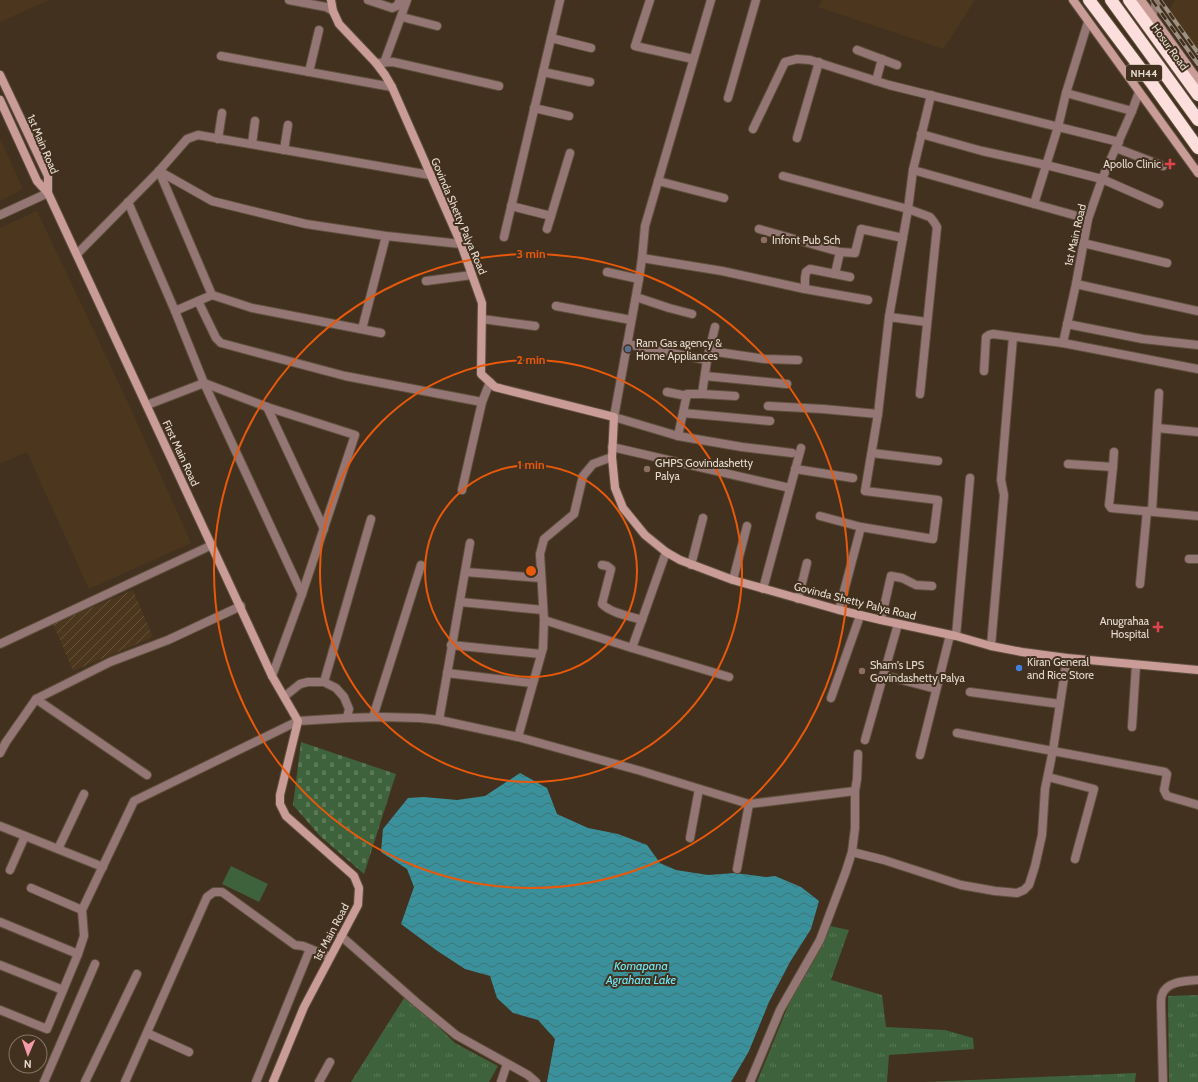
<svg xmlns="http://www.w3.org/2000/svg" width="1198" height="1082" viewBox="0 0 1198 1082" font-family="Cabin,sans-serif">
<defs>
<pattern id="industrial-furrows" width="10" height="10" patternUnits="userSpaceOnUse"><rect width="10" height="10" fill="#4c371e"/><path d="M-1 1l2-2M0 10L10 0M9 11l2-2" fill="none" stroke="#66533e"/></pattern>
<pattern id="grass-tufts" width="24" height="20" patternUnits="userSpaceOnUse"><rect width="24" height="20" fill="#3e623b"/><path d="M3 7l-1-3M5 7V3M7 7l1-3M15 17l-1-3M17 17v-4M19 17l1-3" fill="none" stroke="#5a7856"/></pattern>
<pattern id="cemetery-stones" width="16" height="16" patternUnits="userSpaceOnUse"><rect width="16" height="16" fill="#3e623b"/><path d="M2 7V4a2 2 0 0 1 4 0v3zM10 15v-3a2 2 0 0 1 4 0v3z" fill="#5a7856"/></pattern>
<pattern id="water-waves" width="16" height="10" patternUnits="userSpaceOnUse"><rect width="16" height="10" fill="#3b919b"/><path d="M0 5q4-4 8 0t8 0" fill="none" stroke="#3e757a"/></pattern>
</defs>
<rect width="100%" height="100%" fill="#42311e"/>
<g fill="#4c371e">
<polygon points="0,0 49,0 0,22"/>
<polygon points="823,0 975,0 943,49 818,7"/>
<polygon points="1175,0 1198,0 1198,55 1168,12"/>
<polygon points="0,139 23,189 0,201"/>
<polygon points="37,211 129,405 191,543 89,589 27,452 0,464 0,228"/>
</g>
<polygon fill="url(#industrial-furrows)" points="133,590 153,637 73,671 53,624"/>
<g fill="url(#grass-tufts)">
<polygon points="830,926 849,930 831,980 882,995 886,1027 945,1030 973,1038 974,1049 889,1055 887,1082 757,1082 790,1001"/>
<polygon points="406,995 455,1043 498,1066 489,1082 351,1082"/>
<polygon points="1198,995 1198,1082 1169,1082 1168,996"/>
<polygon points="1136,1073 1135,1082 925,1082"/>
</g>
<polygon fill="url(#cemetery-stones)" points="301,742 396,774 364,874 320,836 293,805"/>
<polygon fill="#3e623b" points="231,866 268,884 259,902 222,884"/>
<polygon fill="url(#water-waves)" points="520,773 547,788 557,814 588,828 618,834 647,845 660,863 676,870 708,875 735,873 767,877 775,876 801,887 819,901 811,929 790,962 769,1002 749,1051 731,1082 547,1082 555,1039 538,1020 513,1013 497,998 490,976 465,969 436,950 401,924 414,887 407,869 381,852 383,829 408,798 424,797 457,800 485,796"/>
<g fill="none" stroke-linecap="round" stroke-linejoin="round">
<defs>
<g id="street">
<polyline points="289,0 326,7 333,11"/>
<polyline points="368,0 392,8 397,6 400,0"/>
<polyline points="650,0 635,46 693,59"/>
<polyline points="711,0 645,226 642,258 639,279 614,417 678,436 742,447 792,453"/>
<polyline points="1152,16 1157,0"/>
<polyline points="402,17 437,26"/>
<polyline points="551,38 591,48"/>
<polyline points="857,50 897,65"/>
<polyline points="221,56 392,87"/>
<polyline points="376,63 393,62 499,86"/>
<polyline points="384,63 407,0"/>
<polyline points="309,72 319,30"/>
<polyline points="543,72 590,82"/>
<polyline points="876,81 882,59"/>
<polyline points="1066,93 1132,111"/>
<polyline points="728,98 756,0"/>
<polyline points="534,108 569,116"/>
<polyline points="753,129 785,62 797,59 810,60 889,85 1119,142"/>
<polyline points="921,134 982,151 1046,165 1102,179 1159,204"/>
<polyline points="797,138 819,62"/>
<polyline points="218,139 222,113"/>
<polyline points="252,144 255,121"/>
<polyline points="1116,148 1163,166"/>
<polyline points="284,150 288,125"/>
<polyline points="913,170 1088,219"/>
<polyline points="159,171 212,201 277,217 306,224 386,236 461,244"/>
<polyline points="159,171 212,295"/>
<polyline points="783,176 908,209 930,217 934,222 937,227 920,394"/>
<polyline points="658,181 724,198"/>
<polyline points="128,202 175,311 204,383 302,594"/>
<polyline points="1034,204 1058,127 1066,93 1088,22"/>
<polyline points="511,206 551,216"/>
<polyline points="0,215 48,193"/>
<polyline points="547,229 570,153"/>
<polyline points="759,229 840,252"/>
<polyline points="504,237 560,0"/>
<polyline points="1083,243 1167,263"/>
<polyline points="77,254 159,171 187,139 198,135 430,175"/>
<polyline points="642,258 722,271 805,289 868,300"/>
<polyline points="607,272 639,279"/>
<polyline points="835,274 840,252 855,253 861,229 903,238"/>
<polyline points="426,281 472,275"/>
<polyline points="1076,284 1198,311"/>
<polyline points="805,289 805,278 806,272 810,269 850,277"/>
<polyline points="636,297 669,308 692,314"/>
<polyline points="198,301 216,338 221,343 345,376 482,402"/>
<polyline points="556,306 631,320"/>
<polyline points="175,311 212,295 252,308 381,333"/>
<polyline points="889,317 927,322"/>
<polyline points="482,319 535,326"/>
<polyline points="1067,324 1143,339 1198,345"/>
<polyline points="362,329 386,236"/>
<polyline points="1063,343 1076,284 1088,219 1102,179 1132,111 1139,92"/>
<polyline points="627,344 707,360"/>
<polyline points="710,351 765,359 798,360"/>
<polyline points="984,371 986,337 989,335 993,334 1063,343 1198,369"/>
<polyline points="705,376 787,384"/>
<polyline points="667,392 687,396"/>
<polyline points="702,394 735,396"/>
<polyline points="147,405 204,383 267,407 355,435 302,594 272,676"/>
<polyline points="768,406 823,409 878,414"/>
<polyline points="267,407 324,529"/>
<polyline points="683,413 770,421"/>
<polyline points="1157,428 1198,432"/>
<polyline points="678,436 687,394 702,394 707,360 715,327"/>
<polyline points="612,447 790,488"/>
<polyline points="872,453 938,461"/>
<polyline points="1068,464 1113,467 1114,452"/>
<polyline points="1113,467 1109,505 1111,508 1198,516"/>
<polyline points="795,469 853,478"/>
<polyline points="462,490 482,402 490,382"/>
<polyline points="1152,511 1159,393"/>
<polyline points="820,516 861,527 933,539 938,500 865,491 878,414 889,317 908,209 913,170 931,95"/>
<polyline points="1189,559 1198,559"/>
<path d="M602,565L607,566L611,569L602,604C611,613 629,616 642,620"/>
<polyline points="691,565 703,518"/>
<polyline points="465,572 541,578"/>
<polyline points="733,580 747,526"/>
<polyline points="1140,584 1147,511"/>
<polyline points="763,589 801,448"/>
<polyline points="798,599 807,563"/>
<polyline points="460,602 543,610"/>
<polyline points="839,610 861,527"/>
<polyline points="544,620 632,648 666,552"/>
<polyline points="881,620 891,576 902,578 916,585 932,586"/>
<polyline points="956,636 970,478"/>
<polyline points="0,644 212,545"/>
<polyline points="451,645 541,654"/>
<polyline points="991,646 1004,495 1001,480 1013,337"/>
<polyline points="632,648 729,677"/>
<polyline points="447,673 532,683"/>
<polyline points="883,675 936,689"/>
<polyline points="324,682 371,519"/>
<polyline points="970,692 1060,704"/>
<polyline points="285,696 300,684 308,682 324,682 336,688 344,697 349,709 347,718"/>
<polyline points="831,698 860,616"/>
<polyline points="373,717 421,565"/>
<polyline points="439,720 470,543"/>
<polyline points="1132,727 1136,665"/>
<polyline points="957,733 1165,772 1167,774 1164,790 1167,796 1198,805"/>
<polyline points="518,737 543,648 544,620 540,554 544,539 574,514 583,476 593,464 612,457"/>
<polyline points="865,740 898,624"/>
<polyline points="0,753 6,742 36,699"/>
<polyline points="920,755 950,635"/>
<polyline points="147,775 36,699 110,662 168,640 241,606"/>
<polyline points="1048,777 1094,789 1075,859"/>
<polyline points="0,826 103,867"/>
<polyline points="690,838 699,789"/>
<polyline points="58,849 84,794"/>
<polyline points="852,852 884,860 961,885 995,891 1017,893 1024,890 1029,885 1035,866 1042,835 1045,789 1053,750 1067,658"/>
<polyline points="737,869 749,804"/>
<polyline points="10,870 25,836"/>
<polyline points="31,888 82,910"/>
<polyline points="0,922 78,954"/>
<polyline points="341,936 416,1002 456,1035 528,1075 536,1082"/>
<polyline points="0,965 63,990"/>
<polyline points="0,1010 47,1029 78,954 84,936 82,910 134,801 298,721 347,718 383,717 420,718 439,720 518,737 641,771 749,804 855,791"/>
<polyline points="147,1033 189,1052"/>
<polyline points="44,1082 95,964"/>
<polyline points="85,1082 137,974"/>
<polyline points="125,1082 207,897 214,892 222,892 295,945 303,946 330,957"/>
<polyline points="256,1082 310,949"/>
<polyline points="319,1082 330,1062"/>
<polyline points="501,1082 507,1064"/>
<polyline points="750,1082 780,1010 820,940 846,871 852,852 855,828 855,791 857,779 858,754"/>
<path d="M1163,1082L1161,1004C1161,1001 1161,997 1162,995C1166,981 1186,981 1198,980"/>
</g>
<g id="secondary">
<polyline points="331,0 333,11 339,24 376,63 385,75 392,87 461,244 482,303 481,374 495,387 614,417 612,457 615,488 623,508 645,535 666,552 680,560 733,580 839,610 881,620 956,636 991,646 1022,652 1067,658 1198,670"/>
<polyline points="1073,0 1198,173"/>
<polyline points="1141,0 1198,80"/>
<polyline points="0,75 48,176 48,193"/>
<polyline points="0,100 37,181 48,193 272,676 298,721 280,795 280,804 286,816 354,876 359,888 358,905 304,1007 273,1082"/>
</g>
<g id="highway">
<polyline points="1089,0 1153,85 1198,148"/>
<polyline points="1111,0 1198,120"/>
<polyline points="1129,0 1198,95"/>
</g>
</defs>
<use href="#street" stroke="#60503e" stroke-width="10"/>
<use href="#secondary" stroke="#60503e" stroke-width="10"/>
<use href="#highway" stroke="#60503e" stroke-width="14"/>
<use href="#street" stroke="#947775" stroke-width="8"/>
<use href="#secondary" stroke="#ca9c98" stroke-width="8"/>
<use href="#highway" stroke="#fcdedc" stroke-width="12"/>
<defs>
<g id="rail">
<polyline points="1152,0 1198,64"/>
<polyline points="1160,0 1198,53"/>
</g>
</defs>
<use href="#rail" stroke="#9e9182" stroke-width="4"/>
<use href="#rail" stroke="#42311e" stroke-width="2.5" stroke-dasharray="8" stroke-linecap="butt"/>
</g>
<g fill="none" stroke="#e8590c" stroke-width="2">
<circle cx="531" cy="571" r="106"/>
<circle cx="531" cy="571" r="211"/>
<circle cx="531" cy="571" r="317"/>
</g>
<g fill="#e0444e" stroke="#42311e" stroke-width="1.5">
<path d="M1168 158h4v4h4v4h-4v4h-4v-4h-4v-4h4z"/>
<path d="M1156 621h4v4h4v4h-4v4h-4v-4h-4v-4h4z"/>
</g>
<g fill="#8d6e63" stroke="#42311e" stroke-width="1.5">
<circle cx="764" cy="240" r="4"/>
<circle cx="647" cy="469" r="4"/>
<circle cx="862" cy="671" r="4"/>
</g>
<circle fill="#5c6f8a" stroke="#42311e" stroke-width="1.5" cx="628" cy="349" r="4"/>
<circle fill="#3f7fe0" stroke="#42311e" stroke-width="1.5" cx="1019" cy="668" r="4"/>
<g text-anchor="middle" stroke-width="4" stroke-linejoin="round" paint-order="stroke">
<rect fill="#42311e" stroke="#b5a89b" stroke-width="1" x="1126" y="65" width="36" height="16" rx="3"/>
<g font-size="10" font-weight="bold" fill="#e6dbd0">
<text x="1144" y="77">NH44</text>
</g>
<g font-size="11" fill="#e6dbd0" stroke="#42311e">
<text transform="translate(1170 47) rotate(54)" y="4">Hosur Road</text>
<text transform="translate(43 144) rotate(67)" y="4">1st Main Road</text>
<text transform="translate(459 216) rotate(67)" y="4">Govinda Shetty Palya Road</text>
<text transform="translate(1075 235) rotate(-77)" y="4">1st Main Road</text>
<text transform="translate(181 453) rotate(65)" y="4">First Main Road</text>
<text transform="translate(855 601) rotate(14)" y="4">Govinda Shetty Palya Road</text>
<text transform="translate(331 932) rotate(-62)" y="4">1st Main Road</text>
</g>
<g font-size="11" fill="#e6dbd0" stroke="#42311e" text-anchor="start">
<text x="1161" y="168" text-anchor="end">Apollo Clinic</text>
<text x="772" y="244">Infont Pub Sch</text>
<text x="636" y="347">Ram Gas agency &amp;<tspan x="636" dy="13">Home Appliances</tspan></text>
<text x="655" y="467">GHPS Govindashetty<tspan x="655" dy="13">Palya</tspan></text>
<text x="1149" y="625" text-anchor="end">Anugrahaa<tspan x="1149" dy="13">Hospital</tspan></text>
<text x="1027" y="666">Kiran General<tspan x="1027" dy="13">and Rice Store</tspan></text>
<text x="870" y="669">Sham's LPS<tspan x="870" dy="13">Govindashetty Palya</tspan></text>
</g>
<g font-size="12" font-style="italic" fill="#6fecfb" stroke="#42311e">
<text x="641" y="970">Komapana<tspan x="641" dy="14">Agrahara Lake</tspan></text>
</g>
</g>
<circle cx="531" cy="571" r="6" fill="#e8590c" stroke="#42311e" stroke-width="2"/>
<g font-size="12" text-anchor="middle" font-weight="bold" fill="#e8590c" stroke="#42311e" stroke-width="4" stroke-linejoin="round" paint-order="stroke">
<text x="531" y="258">3 min</text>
<text x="531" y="364">2 min</text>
<text x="531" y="469">1 min</text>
</g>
<g transform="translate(28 1054) rotate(182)"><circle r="19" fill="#42311e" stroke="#847565"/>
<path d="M0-3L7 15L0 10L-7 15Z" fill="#f39aab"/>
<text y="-6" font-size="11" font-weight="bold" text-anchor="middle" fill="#e6dbd0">N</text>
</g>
</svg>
